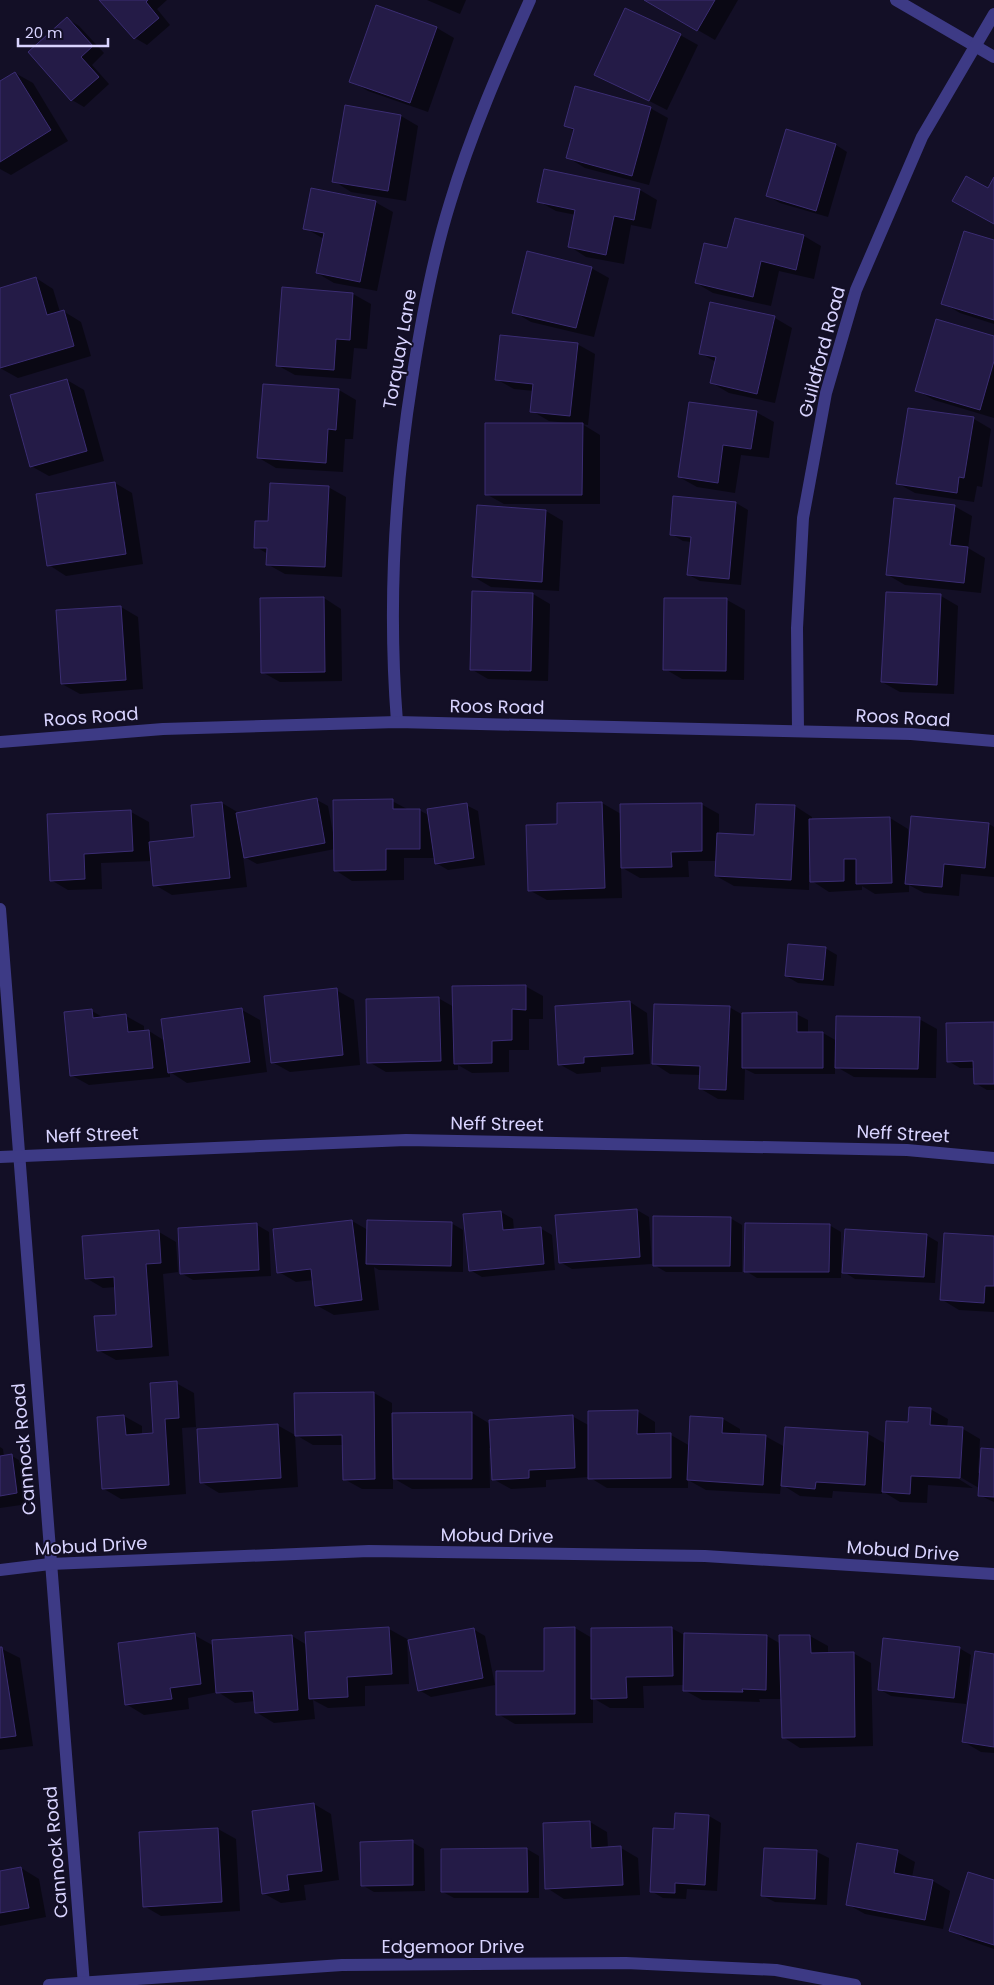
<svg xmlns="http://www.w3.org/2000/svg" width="994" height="1985" viewBox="0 0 994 1985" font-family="Poppins,sans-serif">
<rect width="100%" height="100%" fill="#130f26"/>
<g fill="#0007">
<polygon points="101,0 167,0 157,9 170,25 147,45 135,38"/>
<polygon points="427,0 466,0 460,14"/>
<polygon points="646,0 738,0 715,40"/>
<polygon points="377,7 437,28 454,38 428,112 368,91 351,81"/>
<polygon points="68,19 79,26 104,53 92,65 109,84 84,107 72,100 30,53"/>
<polygon points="680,35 698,45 667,110 596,74"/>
<polygon points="15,73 33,83 68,141 11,175 0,169 0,82"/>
<polygon points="650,108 668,118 649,185 585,168 567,157 574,131 566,126"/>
<polygon points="401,116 418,126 406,201 351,192 334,181"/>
<polygon points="836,145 847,152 828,217 780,203 768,196"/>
<polygon points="545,171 640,190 657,200 651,229 631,225 624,264 586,257 569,246 576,215 556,211 538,201"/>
<polygon points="375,202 393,212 377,291 334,283 317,273 324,239 305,228"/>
<polygon points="736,219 804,236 821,246 814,279 779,271 771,306 713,293 696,283 728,250"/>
<polygon points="994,242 994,324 960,313 943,303"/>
<polygon points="591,268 609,278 594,337 531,322 514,312"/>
<polygon points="36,278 53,289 60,312 63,311 81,322 91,356 18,378 0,368 0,289"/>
<polygon points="283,289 353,294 371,304 367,349 354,348 351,379 295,375 277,365"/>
<polygon points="711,304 775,318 792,328 775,403 729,393 712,383 716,362 700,353"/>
<polygon points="994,337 994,418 934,400 916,390"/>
<polygon points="577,344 595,354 588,425 582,424 600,435 600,504 504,504 486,494 567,423 549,421 532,411 534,391 514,389 496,379"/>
<polygon points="67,380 84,390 104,461 49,476 31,466"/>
<polygon points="339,390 356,400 353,439 345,439 343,472 276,468 259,458"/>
<polygon points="909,409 974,419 991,429 982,487 977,486 974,502 915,493 897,483"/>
<polygon points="756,412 774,422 769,458 741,455 735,493 697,487 679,477"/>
<polygon points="115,483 132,493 143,564 66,576 49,565"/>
<polygon points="328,487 346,497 342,577 285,574 267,564 268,554 256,547 269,522"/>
<polygon points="675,497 736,503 748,510 741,585 700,581 689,575 692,542 683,541 671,534"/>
<polygon points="954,506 972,516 968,548 985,558 981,593 905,585 888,575"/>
<polygon points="546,511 563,521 559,591 491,587 474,577"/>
<polygon points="533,594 550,604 548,681 488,679 471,669"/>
<polygon points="941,596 958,606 954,694 900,692 882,682"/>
<polygon points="324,598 341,609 342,681 280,682 262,672"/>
<polygon points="666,599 727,600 745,610 744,680 682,679 665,669"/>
<polygon points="121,607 138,617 143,689 80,694 62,684"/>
<polygon points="317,800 328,806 333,833 392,801 409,810 419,810 430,816 466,805 478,811 485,865 448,870 436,863 435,858 404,858 404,880 352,881 335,870 335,849 257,864 243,856 247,887 172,895 155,885 152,861 101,863 102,889 68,890 51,880 48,816 131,812 149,822 150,843 195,838 222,803 239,813"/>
<polygon points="602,803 621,814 701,804 719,814 719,834 755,836 795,806 812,817 812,820 890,818 908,829 908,844 989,824 994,827 994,877 961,874 959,896 924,893 909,885 909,892 875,894 862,886 862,890 829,892 812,881 811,875 809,875 809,890 734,886 716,876 717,861 688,861 689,877 640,878 621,867 622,898 547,900 529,890 559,825"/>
<polygon points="825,948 837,955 834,986 798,983 786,976"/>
<polygon points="525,986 543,996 543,1019 529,1019 529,1050 509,1050 509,1072 472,1073 458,1065 458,1070 386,1072 369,1062 438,998 454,1007"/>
<polygon points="336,990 354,1000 360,1065 290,1072 272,1062"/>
<polygon points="630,1002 647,1013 650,1064 601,1067 601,1072 577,1074 559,1064"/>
<polygon points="729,1007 743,1015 796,1014 808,1020 808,1033 823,1033 837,1041 919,1019 937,1029 936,1078 854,1077 835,1066 835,1074 755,1074 745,1069 744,1100 718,1099 701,1089 701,1075 670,1074 653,1063"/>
<polygon points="242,1010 260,1020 267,1072 187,1083 170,1072 170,1077 89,1085 71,1075 66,1013 92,1011 104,1018 126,1016 144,1026 144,1032 149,1031 165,1041"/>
<polygon points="994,1023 994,1090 987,1090 975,1083 975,1068 960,1068 948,1061"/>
<polygon points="637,1210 649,1217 652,1264 572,1269 560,1262"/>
<polygon points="501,1212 513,1219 514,1231 540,1228 552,1235 555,1270 482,1277 470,1270 465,1215"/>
<polygon points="730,1218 742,1225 742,1272 666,1272 654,1265"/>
<polygon points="352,1221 368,1230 451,1223 463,1230 463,1272 379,1270 374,1267 379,1310 334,1315 316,1305 314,1280 296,1282 279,1272"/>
<polygon points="257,1225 269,1232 271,1276 193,1280 181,1273 179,1229"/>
<polygon points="829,1225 841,1232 841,1278 757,1278 746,1271"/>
<polygon points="159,1232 176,1242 178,1272 163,1274 169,1356 116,1360 98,1350 118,1316 116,1287 103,1288 86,1278"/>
<polygon points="926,1235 938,1242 935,1283 855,1279 844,1272"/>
<polygon points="994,1237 994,1312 959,1310 941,1299"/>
<polygon points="176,1383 194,1393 196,1427 182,1428 186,1494 121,1499 104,1489 99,1418 124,1416 142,1426 142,1435 154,1434"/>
<polygon points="374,1393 392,1403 392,1415 472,1413 490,1424 572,1416 590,1426 637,1411 655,1422 655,1435 671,1435 690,1446 723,1419 740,1429 740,1435 765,1436 785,1447 868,1434 886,1444 930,1409 948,1419 947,1428 963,1429 980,1439 978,1473 981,1473 994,1450 994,1502 979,1495 979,1488 955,1474 954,1476 973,1488 928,1485 927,1503 900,1502 882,1491 882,1494 833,1491 832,1498 800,1496 781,1484 780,1494 706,1490 688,1480 688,1488 607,1488 589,1477 546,1480 546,1487 511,1489 493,1479 492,1448 489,1448 490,1488 412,1489 393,1478 393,1489 362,1489 344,1479 344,1445 313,1445 296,1435 295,1394"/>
<polygon points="277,1425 295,1435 298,1487 219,1493 201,1482"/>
<polygon points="0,1447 3,1449 4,1457 12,1456 29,1466 35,1503 0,1508"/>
<polygon points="575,1628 592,1638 671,1628 686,1636 767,1636 781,1644 781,1636 810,1636 828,1646 828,1654 853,1653 871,1663 873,1746 800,1748 783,1737 782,1699 759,1699 760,1702 702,1700 684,1690 684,1685 643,1686 644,1708 610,1708 593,1698 593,1723 515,1724 498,1714 546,1672"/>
<polygon points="389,1629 407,1639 409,1684 365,1686 365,1706 328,1708 313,1700 315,1719 274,1723 256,1712 255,1701 235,1703 218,1692 188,1698 189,1709 144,1715 126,1704 194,1635 214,1646 292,1636 307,1645"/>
<polygon points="473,1629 485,1636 495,1685 431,1697 419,1690"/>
<polygon points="0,1648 20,1658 33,1746 0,1750"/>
<polygon points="959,1648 971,1655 966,1704 891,1696 879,1689"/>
<polygon points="994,1655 994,1753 981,1752 964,1742"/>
<polygon points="314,1804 331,1814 339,1880 304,1885 306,1900 281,1903 263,1893"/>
<polygon points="709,1816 721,1823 717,1891 687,1889 686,1899 663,1898 651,1891 675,1831"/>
<polygon points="590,1822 607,1832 608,1848 621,1848 638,1858 640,1895 564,1899 547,1888"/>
<polygon points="218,1829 236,1839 240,1911 161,1916 144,1906 140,1833"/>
<polygon points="412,1842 424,1849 425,1891 374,1892 362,1885"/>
<polygon points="527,1849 539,1856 539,1898 454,1898 443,1892"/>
<polygon points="817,1852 829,1858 827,1905 775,1902 763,1896"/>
<polygon points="897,1852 915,1862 912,1877 933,1881 950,1891 943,1929 865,1914 847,1904"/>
<polygon points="21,1868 39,1879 46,1917 0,1926 0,1873"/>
<polygon points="994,1882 994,1949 968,1940 950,1930"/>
</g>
<g fill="#241b47" stroke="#3b2d73">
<polygon points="99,0 148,0 146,2 159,18 134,39"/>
<polygon points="644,0 715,0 697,31"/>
<polygon points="376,5 437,27 410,103 349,82"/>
<polygon points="625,8 681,34 649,101 594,75"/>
<polygon points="67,17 93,46 81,57 99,77 71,101 28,52"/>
<polygon points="15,72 51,130 0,162 0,81"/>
<polygon points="575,86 651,107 632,176 566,158 574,129 564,126"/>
<polygon points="345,105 401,115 388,191 332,182"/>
<polygon points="786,129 836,144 816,211 766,196"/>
<polygon points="544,169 640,189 634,220 614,216 606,255 568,247 575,210 537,202"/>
<polygon points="966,176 988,188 994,177 994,224 952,201"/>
<polygon points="311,188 376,201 360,282 316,273 324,233 303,229"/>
<polygon points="735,218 804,235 796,270 761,261 753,297 695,283 704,243 727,248"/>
<polygon points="964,231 994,240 994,320 941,304"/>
<polygon points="527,251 592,267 576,328 512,313"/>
<polygon points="36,277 47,315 64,310 74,346 0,368 0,288"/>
<polygon points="282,287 353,293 350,340 336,339 334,370 276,366"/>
<polygon points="710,302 775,316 757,394 710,383 716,357 699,354"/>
<polygon points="936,319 994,336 994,361 980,410 915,391"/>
<polygon points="500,335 578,343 570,416 530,412 533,384 495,380"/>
<polygon points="67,379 87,451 30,467 10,395"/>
<polygon points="263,384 339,389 336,430 328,429 326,463 257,458"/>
<polygon points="689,402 757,411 751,449 723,445 718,483 678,477"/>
<polygon points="908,408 974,417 964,478 959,477 957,493 896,484"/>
<polygon points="485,423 583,423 582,495 485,495"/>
<polygon points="115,482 126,554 47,566 36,494"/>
<polygon points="270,483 329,486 325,567 266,565 267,548 254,548 255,521 268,521"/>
<polygon points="673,496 736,502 729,579 687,575 691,537 670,535"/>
<polygon points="894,498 955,505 950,545 968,547 964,583 886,575"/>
<polygon points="477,505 546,510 542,582 472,577"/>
<polygon points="472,591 533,593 531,671 470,670"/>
<polygon points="886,592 941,594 937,685 881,682"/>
<polygon points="324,597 325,672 261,673 260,598"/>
<polygon points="664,598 727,598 726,671 663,670"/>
<polygon points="121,606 126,680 61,684 56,610"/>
<polygon points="317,798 325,843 244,858 236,813"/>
<polygon points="393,799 393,809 420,809 420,849 386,849 386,870 334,871 333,800"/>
<polygon points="222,802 230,878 153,886 149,842 194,837 191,805"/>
<polygon points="602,802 605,888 528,891 526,825 557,824 557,803"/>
<polygon points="467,803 474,858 435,864 427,809"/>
<polygon points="702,803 702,851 671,852 672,867 621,868 620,804"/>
<polygon points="756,804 795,805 791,880 715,876 717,833 754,835"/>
<polygon points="131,810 133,851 84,854 85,879 50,881 47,814"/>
<polygon points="911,816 989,823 985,868 944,864 942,887 905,884"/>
<polygon points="890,817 892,883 856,884 856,859 844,859 844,881 810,882 809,819"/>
<polygon points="788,944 826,947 823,980 785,976"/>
<polygon points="526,985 526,1010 512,1009 512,1040 492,1041 492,1063 454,1064 452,986"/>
<polygon points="337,988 343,1055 271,1063 264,996"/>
<polygon points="439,997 441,1061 367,1063 366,999"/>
<polygon points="630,1001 633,1054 584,1057 584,1063 558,1065 555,1006"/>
<polygon points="654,1004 730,1006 726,1090 699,1089 700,1066 652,1064"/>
<polygon points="242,1008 250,1062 168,1073 161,1019"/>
<polygon points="92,1009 93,1018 126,1014 128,1032 149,1030 153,1068 70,1076 64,1012"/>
<polygon points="797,1012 797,1032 823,1032 823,1068 742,1068 742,1013"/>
<polygon points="836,1016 920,1017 918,1069 835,1068"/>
<polygon points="994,1022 994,1084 974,1084 973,1061 947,1062 946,1023"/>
<polygon points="637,1209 640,1257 559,1263 555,1215"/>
<polygon points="501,1211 503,1230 541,1227 544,1264 469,1271 463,1214"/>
<polygon points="653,1216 731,1217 730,1266 653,1266"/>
<polygon points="352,1220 362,1300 315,1306 311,1269 277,1273 273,1229"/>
<polygon points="367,1220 452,1222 451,1266 366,1264"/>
<polygon points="257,1223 259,1270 180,1274 178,1228"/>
<polygon points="745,1223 830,1224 829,1272 744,1272"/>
<polygon points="845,1229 927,1234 924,1277 842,1273"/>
<polygon points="159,1230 161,1263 146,1264 152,1347 97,1351 94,1316 116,1315 114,1277 85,1279 82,1236"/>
<polygon points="944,1233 994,1236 994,1286 985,1286 984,1303 940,1300"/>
<polygon points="177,1381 179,1418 165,1419 169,1485 102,1489 97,1417 124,1415 126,1435 153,1433 150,1383"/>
<polygon points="374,1392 375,1479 343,1480 342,1435 295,1436 294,1393"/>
<polygon points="909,1407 931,1408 930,1425 963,1427 960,1478 911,1476 910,1494 882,1492 886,1421 908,1422"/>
<polygon points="638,1410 637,1434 671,1433 671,1478 588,1479 588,1411"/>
<polygon points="472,1412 472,1479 393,1479 392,1413"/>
<polygon points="573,1415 575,1468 529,1470 529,1478 492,1480 489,1420"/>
<polygon points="690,1416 723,1418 722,1433 766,1435 763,1485 687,1480"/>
<polygon points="278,1424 281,1478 200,1483 197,1429"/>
<polygon points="785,1427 868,1432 865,1485 816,1482 815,1489 781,1486"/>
<polygon points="981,1448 994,1449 994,1497 978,1496"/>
<polygon points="12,1454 17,1493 0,1496 0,1456"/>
<polygon points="389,1627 392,1674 347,1677 348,1697 309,1699 305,1632"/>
<polygon points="575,1627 575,1714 496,1715 496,1671 544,1671 544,1628"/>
<polygon points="672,1627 673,1676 626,1677 627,1698 591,1699 591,1628"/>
<polygon points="474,1628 483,1678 418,1691 408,1640"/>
<polygon points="195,1633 201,1684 170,1688 172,1699 125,1705 118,1643"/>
<polygon points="684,1633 767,1635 766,1690 742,1689 743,1692 683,1691"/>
<polygon points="292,1635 298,1710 255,1713 253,1691 216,1693 212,1640"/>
<polygon points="779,1635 810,1635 811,1653 854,1652 855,1737 782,1738"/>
<polygon points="883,1638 960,1647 954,1698 878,1690"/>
<polygon points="0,1647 2,1647 16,1736 0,1738"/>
<polygon points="975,1651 994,1654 994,1747 962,1742"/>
<polygon points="314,1803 322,1871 287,1875 289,1890 262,1894 252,1811"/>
<polygon points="675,1813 709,1815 705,1885 675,1883 675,1893 650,1892 653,1828 674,1829"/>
<polygon points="590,1821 591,1848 621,1846 623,1885 545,1889 543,1823"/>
<polygon points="218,1828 222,1902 143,1907 139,1832"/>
<polygon points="413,1840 413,1885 361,1886 360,1842"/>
<polygon points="857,1843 898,1850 894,1873 933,1880 925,1920 846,1905"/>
<polygon points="527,1848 528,1892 441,1892 441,1849"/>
<polygon points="764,1848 817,1850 815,1899 761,1896"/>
<polygon points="21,1867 29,1908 0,1913 0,1871"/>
<polygon points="968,1872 994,1880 994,1945 949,1931"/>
</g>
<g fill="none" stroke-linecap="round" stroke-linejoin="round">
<g stroke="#3d3a85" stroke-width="12">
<polyline points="896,0 994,57"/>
<path d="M397,722C388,607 394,494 412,380C421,321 432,261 450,203C471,133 500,67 530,0"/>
<polyline points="798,731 797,628 803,518 826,393 856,290 922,137 994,14"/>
<polyline points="0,742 163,729 397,722 911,734 994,741"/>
<polyline points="0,909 84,1985"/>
<polyline points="0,1157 406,1140 907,1150 994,1158"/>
<polyline points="0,1570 50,1564 369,1551 705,1556 994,1574"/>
<polyline points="49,1985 342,1965 626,1963 776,1970 855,1985"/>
</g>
</g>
<g text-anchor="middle" stroke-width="4" stroke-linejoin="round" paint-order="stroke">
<g font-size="18" fill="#d9d4ff" stroke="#130f26">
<text transform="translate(400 349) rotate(-80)" y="6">Torquay Lane</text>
<text transform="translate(822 352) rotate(-75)" y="6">Guildford Road</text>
<text transform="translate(497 707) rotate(1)" y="6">Roos Road</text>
<text transform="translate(91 717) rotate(-4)" y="6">Roos Road</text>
<text transform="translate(903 718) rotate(3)" y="6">Roos Road</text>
<text transform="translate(497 1124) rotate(1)" y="6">Neff Street</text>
<text transform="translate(903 1134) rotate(3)" y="6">Neff Street</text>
<text transform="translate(92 1135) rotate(-2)" y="6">Neff Street</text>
<text transform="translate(24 1449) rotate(-95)" y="6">Cannock Road</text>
<text transform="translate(497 1536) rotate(1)" y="6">Mobud Drive</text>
<text transform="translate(91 1546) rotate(-3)" y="6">Mobud Drive</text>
<text transform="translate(903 1551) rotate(4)" y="6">Mobud Drive</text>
<text transform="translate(56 1852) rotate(-95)" y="6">Cannock Road</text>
<text x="453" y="1953">Edgemoor Drive</text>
</g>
</g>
<path d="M18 38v8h90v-8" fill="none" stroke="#d9d4ff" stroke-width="2.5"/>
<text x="25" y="38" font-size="15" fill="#d9d4ff" stroke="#130f26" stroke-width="4" paint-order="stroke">20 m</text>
</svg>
